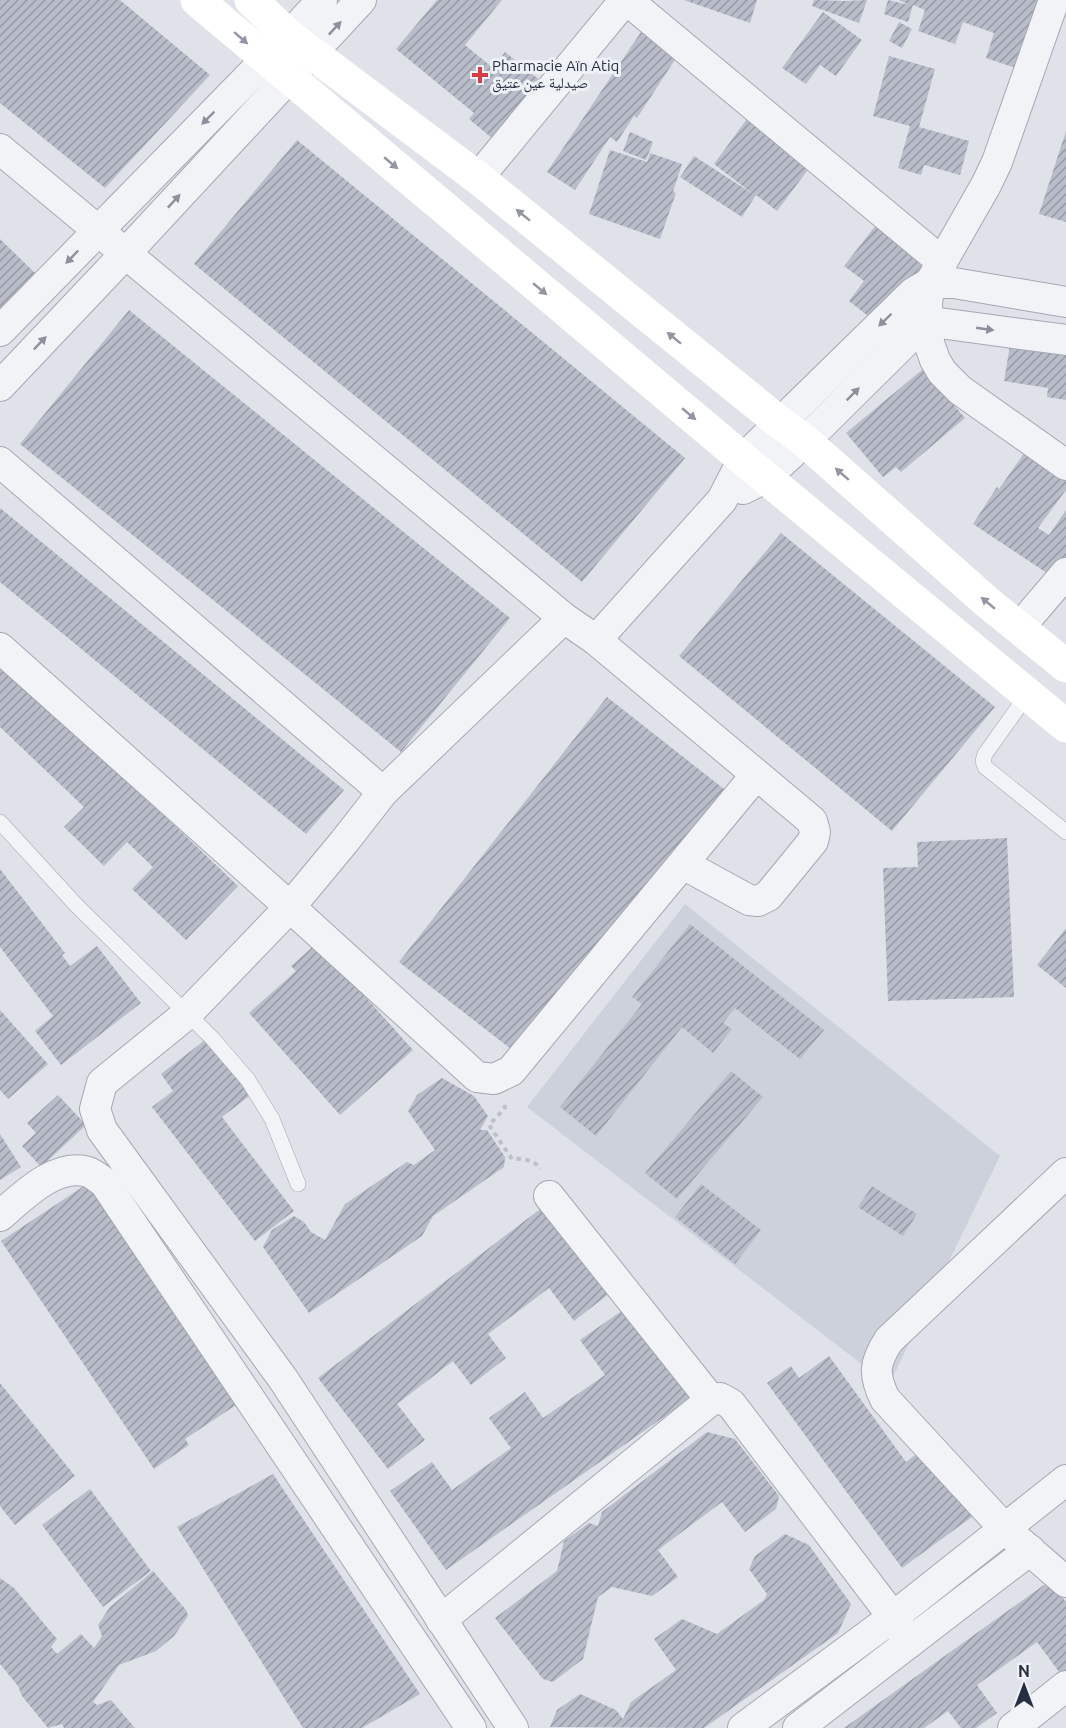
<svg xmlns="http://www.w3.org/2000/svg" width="1066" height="1728" viewBox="0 0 1066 1728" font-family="Ubuntu,'Noto Naskh Arabic',sans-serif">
<defs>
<pattern id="building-hatch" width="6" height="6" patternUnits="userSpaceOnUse" patternTransform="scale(1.5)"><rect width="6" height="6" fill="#b9bdc9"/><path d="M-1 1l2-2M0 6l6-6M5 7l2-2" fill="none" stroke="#969aa5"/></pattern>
</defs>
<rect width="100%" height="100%" fill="#dfe2e9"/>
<polygon fill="#cdd1db" points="685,904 1000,1156 889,1385 527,1107"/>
<g fill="url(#building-hatch)">
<polygon points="0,0 120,0 210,75 105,188 0,103"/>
<polygon points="437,0 502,0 465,45 493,68 505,52 541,81 493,139 469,119 474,113 396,49"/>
<polygon points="684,0 757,0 750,23"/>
<polygon points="814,0 845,1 867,0 859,23 812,6"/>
<polygon points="888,0 909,5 899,0 1044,0 1019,69 986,58 994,33 963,22 955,44 918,31 925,10 913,5 908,22 884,14"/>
<polygon points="823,12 862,40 836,76 820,65 806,84 782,68"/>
<polygon points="899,22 912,29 902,48 889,41"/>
<polygon points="643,29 680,52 637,118 634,116 617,142 610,137 575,190 547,172"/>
<polygon points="889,56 935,69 919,127 969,141 960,175 924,165 921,175 898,168 910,126 873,116"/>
<polygon points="752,112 816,159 777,211 756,195 742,217 680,177 694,156 753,194 714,164"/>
<polygon points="1066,131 1066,222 1039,214"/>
<polygon points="630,132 653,142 646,160 623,151"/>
<polygon points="297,140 685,458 582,582 194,264"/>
<polygon points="610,150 647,162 650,153 682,164 673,192 676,193 660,239 589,214"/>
<polygon points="876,225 924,263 877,323 849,301 864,281 844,266"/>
<polygon points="0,239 36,274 0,311"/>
<polygon points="129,310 510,618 401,752 20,444"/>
<polygon points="1011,339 1066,347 1066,400 1047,397 1048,388 1004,381"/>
<polygon points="923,369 965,418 901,472 896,467 883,477 846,433"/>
<polygon points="1027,449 1066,475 1066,490 1038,528 1049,535 1066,510 1066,563 1056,579 973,524 997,487 999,489"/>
<polygon points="0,508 344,790 306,834 0,582"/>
<polygon points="781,533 995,707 892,831 679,656"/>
<polygon points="0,659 238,886 186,940 132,889 153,867 127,842 104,866 64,827 84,807 0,727"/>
<polygon points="607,697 724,789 516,1053 399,962"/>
<polygon points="1007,838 1014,997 888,1001 883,868 918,867 917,842"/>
<polygon points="0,869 65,953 62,955 70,966 97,946 141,1003 61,1065 35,1031 53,1016 0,947"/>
<polygon points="690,924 824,1030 800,1059 735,1008 723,1023 732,1029 713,1053 682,1027 596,1136 560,1107 642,1004 632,997"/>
<polygon points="1066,928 1066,988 1037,965"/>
<polygon points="317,943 413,1050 340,1115 249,1013 296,971 291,966"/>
<polygon points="0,1010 48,1064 8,1099 0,1090"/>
<polygon points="209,1037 252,1094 222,1117 294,1211 255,1241 152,1107 173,1091 161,1074"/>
<polygon points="731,1071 763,1097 677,1199 645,1173"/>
<polygon points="442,1078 474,1096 488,1116 480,1130 487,1130 505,1157 504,1167 433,1216 422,1236 309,1313 263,1247 272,1230 294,1216 304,1222 311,1232 325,1240 345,1204 407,1162 414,1165 435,1150 408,1111 417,1095"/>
<polygon points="58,1095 86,1125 41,1167 22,1146 36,1133 27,1123"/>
<polygon points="0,1134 21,1167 0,1180"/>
<polygon points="96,1178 245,1399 185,1439 189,1445 154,1469 1,1241"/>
<polygon points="701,1184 761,1230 735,1264 675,1217"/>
<polygon points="872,1186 917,1214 903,1236 858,1207"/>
<polygon points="543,1207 610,1293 574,1321 549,1288 488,1334 506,1358 471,1385 453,1361 397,1404 425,1440 388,1469 318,1378"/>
<polygon points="630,1305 694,1396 446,1570 390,1491 432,1462 452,1490 511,1448 489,1418 525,1392 543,1418 605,1375 580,1340"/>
<polygon points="829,1356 906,1462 927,1446 976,1514 902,1568 767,1383 791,1366 799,1378"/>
<polygon points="0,1383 75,1476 15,1525 0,1506"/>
<polygon points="707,1432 735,1439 779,1496 776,1509 745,1532 722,1502 658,1550 678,1577 652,1596 612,1587 598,1597 583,1659 553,1682 543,1679 495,1618 557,1571 564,1541 589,1523 598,1526 602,1512"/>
<polygon points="273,1474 420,1694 362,1728 303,1728 177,1527"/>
<polygon points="90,1489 151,1571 103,1607 42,1525"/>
<polygon points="785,1534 809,1545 851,1604 838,1633 704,1728 550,1727 557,1710 580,1694 616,1710 623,1719 631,1702 676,1670 654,1639 682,1619 717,1634 764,1600 767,1594 749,1569 755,1556"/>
<polygon points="153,1571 186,1610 188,1616 174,1636 156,1651 119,1665 93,1702 97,1705 111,1700 135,1728 64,1728 62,1724 48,1728 22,1696 18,1686 0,1664 0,1578 14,1588 57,1639 51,1647 57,1654 81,1634 94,1648 102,1636 98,1625 110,1607"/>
<polygon points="1048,1582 1052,1583 1066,1602 1066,1673 1062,1676 1037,1642 977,1685 997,1713 976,1728 961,1728 948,1711 924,1728 844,1728"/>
</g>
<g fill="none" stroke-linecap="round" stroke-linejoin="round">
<defs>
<g id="lane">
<polyline points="1028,694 985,754 983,761 985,767 1066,832"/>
<polyline points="0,822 77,906 212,1038 248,1080 272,1119 298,1184"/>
</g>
<g id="street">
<polyline points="627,0 941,261"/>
<polyline points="1054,0 997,162 986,185 930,283 927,303 929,343 935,360 942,372 960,390 1066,465"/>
<polyline points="0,149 564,618 596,640 812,821 815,832 813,841 768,896 758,901 749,900 683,864"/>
<polyline points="478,178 625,0"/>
<polyline points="0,331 289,36 322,0"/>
<polyline points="0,386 126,253 361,0"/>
<polyline points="0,462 383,792"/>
<polyline points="743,489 765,478 805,441 922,325 932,322 1066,340"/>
<polyline points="1019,628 1066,573"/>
<polyline points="596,640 722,500 743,459 913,293 930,283 954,283 1066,302"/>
<polyline points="0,648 290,907 344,842 383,792 564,618"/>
<path d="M1066,1173L889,1340C874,1363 873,1374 885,1399L1005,1529L1066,1582"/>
<polyline points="549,1196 711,1400 720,1398 731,1404 893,1617 909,1643"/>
<path d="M0,1216C22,1197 56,1162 88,1172C94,1174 99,1179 104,1182L471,1728"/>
<polyline points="441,1620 711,1400"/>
<polyline points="513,1728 283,1379 102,1130 95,1109 102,1083 187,1014 290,907 477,1077 494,1079 511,1071 756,775"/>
<polyline points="743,1728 893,1617 1066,1480"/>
<polyline points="798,1728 1030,1550"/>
<polyline points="1013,1728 1066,1686"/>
</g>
</defs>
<use href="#lane" stroke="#a4a8b3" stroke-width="16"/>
<use href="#street" stroke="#a4a8b3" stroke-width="32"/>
<path stroke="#bdc0c8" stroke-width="4" stroke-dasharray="4.5 4.5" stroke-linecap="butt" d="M504,1105L505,1108L489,1125L512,1159C523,1158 534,1160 541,1169"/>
<use href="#lane" stroke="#f2f3f7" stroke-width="15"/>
<use href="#street" stroke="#f2f3f7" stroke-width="30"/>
<g stroke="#fff" stroke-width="33">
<polyline points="197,0 743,459 1066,726"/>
<polyline points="251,0 289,36 478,178 779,422 805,441 987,602 1066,666"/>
</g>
</g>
<defs><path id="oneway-solid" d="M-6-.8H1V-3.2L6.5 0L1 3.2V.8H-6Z" transform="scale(1.5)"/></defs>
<g fill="#8c909c">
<use href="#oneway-solid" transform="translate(335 28) rotate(-47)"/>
<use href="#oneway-solid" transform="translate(208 118) rotate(135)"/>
<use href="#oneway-solid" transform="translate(174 201) rotate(-47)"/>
<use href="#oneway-solid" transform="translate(72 257) rotate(134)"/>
<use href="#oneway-solid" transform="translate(885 320) rotate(136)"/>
<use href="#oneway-solid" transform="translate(985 329) rotate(8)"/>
<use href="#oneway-solid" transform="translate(40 343) rotate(-46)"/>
<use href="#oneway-solid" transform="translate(853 394) rotate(-45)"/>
</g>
<g fill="#9396a0">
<use href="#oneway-solid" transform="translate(241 38) rotate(41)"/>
<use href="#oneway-solid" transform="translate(391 163) rotate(40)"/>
<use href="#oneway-solid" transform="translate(523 215) rotate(-141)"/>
<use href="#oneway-solid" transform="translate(540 289) rotate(40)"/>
<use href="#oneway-solid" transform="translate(674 338) rotate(-141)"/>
<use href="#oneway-solid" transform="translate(689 414) rotate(40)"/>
<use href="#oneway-solid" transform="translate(842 474) rotate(-139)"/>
<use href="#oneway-solid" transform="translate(988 603) rotate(-140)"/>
</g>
<path fill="#d43e47" stroke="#eef1f6" stroke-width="2" d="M477 66h6v6h6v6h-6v6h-6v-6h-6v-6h6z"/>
<g text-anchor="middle" stroke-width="6" stroke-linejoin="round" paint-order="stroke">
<g font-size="15" fill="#272e41" stroke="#eef1f6" text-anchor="start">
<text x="492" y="71">Pharmacie Aïn Atiq<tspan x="492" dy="17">صيدلية عين عتيق</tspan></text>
</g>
</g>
<g transform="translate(1024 1686)" stroke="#eef1f6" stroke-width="4.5" paint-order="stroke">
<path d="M0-4.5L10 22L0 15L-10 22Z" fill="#272e41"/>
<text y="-9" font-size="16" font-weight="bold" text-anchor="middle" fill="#272e41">N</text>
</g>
</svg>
